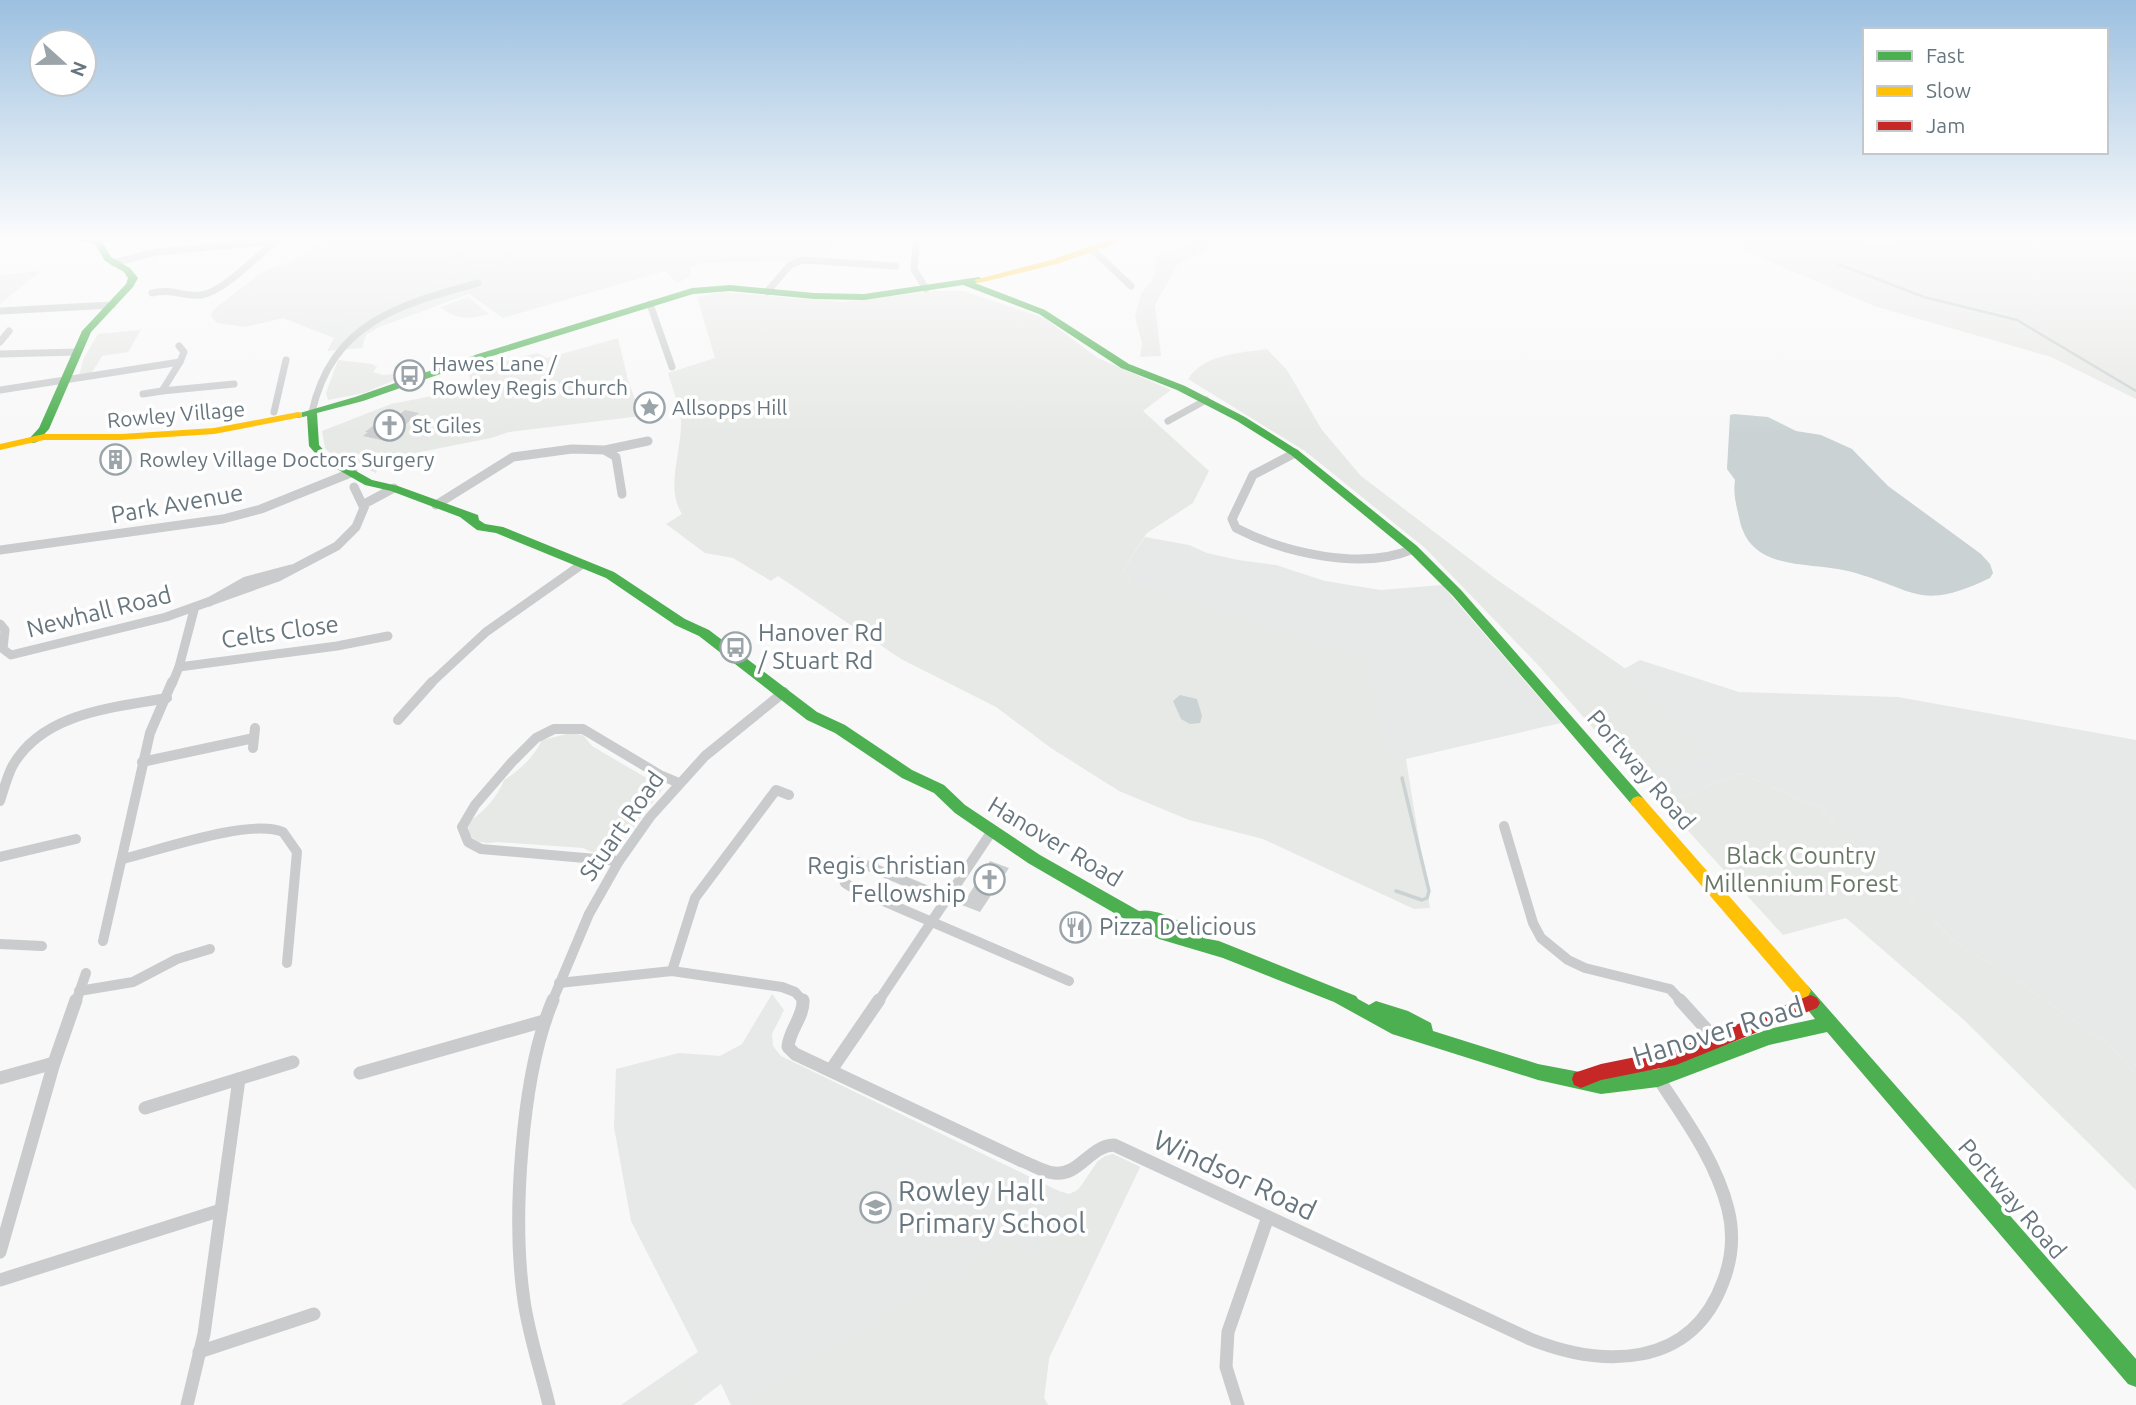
<svg xmlns="http://www.w3.org/2000/svg" width="2136" height="1405" viewBox="0 0 2136 1405" font-family="Ubuntu,sans-serif">
<rect width="100%" height="100%" fill="#f8f8f8"/>
<g fill="#e7e8e8">
<polygon points="330,236 803,236 783,262 701,263 691,267 690,277 677,283 665,271 503,318 469,294 379,327 366,335 362,348 327,351 334,338 283,318 246,327 217,323 211,316 213,310 262,272 300,258"/>
<polygon points="1145,537 1189,545 1207,553 1238,560 1276,565 1325,581 1381,590 1442,585 1561,723 1406,759 1387,759 1133,583 1123,570"/>
<polygon points="1640,660 1739,692 1898,697 2136,740 2136,1075 2112,1047 2009,975 1955,942 1820,808 1740,773 1675,799 1577,696"/>
<polygon points="772,994 784,1010 772,1034 773,1046 781,1056 1059,1191 1069,1194 1078,1190 1098,1161 1105,1156 1113,1154 1140,1167 1049,1358 1044,1398 1048,1405 731,1405 721,1384 693,1405 621,1405 698,1352 631,1221 614,1127 616,1069 679,1053 720,1056 742,1044"/>
</g>
<g fill="#e7e9e6">
<polygon points="330,236 355,236 345,243 386,247 394,242 442,246 464,267 436,287 345,321 336,323 279,317 240,325 218,317 221,309"/>
<polygon points="803,236 840,236 826,257 804,256 783,262"/>
<polygon points="1202,236 1238,236 1178,264 1155,305 1161,356 1140,357 1142,343 1135,317 1141,294 1154,277 1156,257"/>
<polygon points="1710,236 1847,236 1891,246 1906,236 2136,236 2136,399 2051,357 1874,306"/>
<polygon points="451,243 484,246 493,255 504,256 491,267 470,265 449,245"/>
<polygon points="41,271 0,304 0,275"/>
<path d="M933,291H964L1044,318L1098,358L1171,390L1143,411L1209,471L1193,503L1147,533L1123,570L1133,583L1366,660L1387,759H1406L1430,908L1414,909L1263,839L1189,820L1119,791L1051,748L996,707L901,659L778,576L771,581L733,558L705,553L666,524L682,514C665,488 682,451 681,421C680,406 672,388 668,373L715,358L697,297L723,292L842,302Z"/>
<path d="M468,297L489,314C466,319 460,321 440,307Z"/>
<polygon points="141,330 128,352 102,356 91,374 79,375 84,358 98,334"/>
<polygon points="618,338 628,380 641,416 509,432 491,438 380,460 376,473 331,454 325,448 322,431 391,404 473,388 467,370 537,353 547,358"/>
<path d="M1267,349L1287,370L1322,430L1361,476L1496,579L1626,669L1676,727L1711,754L1665,772L1626,766L1538,665L1425,548L1305,451L1188,379C1204,354 1240,353 1267,349Z"/>
<polygon points="338,360 372,364 377,367 373,372 383,375 414,372 364,393 328,400 326,393"/>
<path d="M571,733L583,735L592,746L650,780L665,785C662,791 618,848 614,850C603,856 594,854 583,848L497,842C480,845 467,841 468,822C482,814 499,795 504,780C519,771 534,757 542,740Z"/>
<polygon points="1740,773 1820,808 1955,942 2009,975 2112,1047 2136,1075 2136,1190 1964,1020 1846,918 1783,935 1680,822 1675,799"/>
<path d="M1113,1154L1140,1167L1049,1358L1044,1398L1048,1405H742L943,1278L966,1288C973,1256 977,1254 1007,1242L1037,1261L1067,1198L1082,1186L1098,1161Z"/>
<polygon points="683,1374 691,1384 694,1384 702,1399 693,1405 629,1405"/>
</g>
<g fill="#cad2d4">
<path d="M1734,414L1768,417L1796,431L1821,435L1852,449L1888,486L1981,554L1990,564L1993,573L1990,578C1917,613 1915,588 1848,571C1805,561 1749,572 1739,517C1736,504 1733,494 1735,480L1727,469L1730,415Z"/>
<polygon points="1180,695 1197,699 1202,716 1200,723 1190,724 1181,719 1173,701"/>
</g>
<g fill="none" stroke-linecap="round" stroke-linejoin="round">
<polyline stroke="#cad2d4" stroke-width="2.5" points="1838,264 1924,297 2017,320 2136,391"/>
<polyline stroke="#cad2d4" stroke-width="3.5" points="1396,891 1422,900 1427,898 1429,891 1402,778"/>
</g>
<g fill="#cccecf">
<polygon points="405,410 419,413 386,441 363,436 368,432 365,432 391,412 400,414"/>
<polygon points="990,861 1009,868 980,912 954,902 960,893 968,896"/>
</g>
<g fill="none" stroke-linecap="round" stroke-linejoin="round">
<g stroke="#c9cbcc" stroke-width="7">
<polyline points="917,236 914,269 926,289"/>
<polyline points="98,242 111,236"/>
<polyline points="1094,251 1131,286"/>
<polyline points="113,263 157,252 276,241 281,236"/>
<polyline points="767,292 790,265 802,260 896,266"/>
<path d="M152,293C172,288 183,297 201,295C223,292 257,256 276,241"/>
<polyline points="650,304 672,367"/>
<polyline points="0,311 112,305"/>
<polyline points="0,342 9,331"/>
<polyline points="179,346 184,352 180,362"/>
<polyline points="0,354 77,352"/>
<polyline points="0,390 180,362 162,391 234,384"/>
<polyline points="143,394 162,391"/>
<polyline points="274,412 286,360"/>
<path d="M312,412C332,323 398,305 478,283"/>
<polyline points="1168,421 1206,400"/>
</g>
<g stroke="#c9cbcc" stroke-width="9">
<polyline points="606,451 616,457 622,494"/>
<path d="M1295,453L1253,475L1232,519L1236,528C1284,553 1362,571 1413,549"/>
<polyline points="354,487 363,506"/>
<polyline points="436,505 513,457 572,449 605,450 648,441"/>
<polyline points="0,550 223,519 261,509 353,472"/>
<polyline points="209,602 246,581 291,569"/>
<polyline points="0,624 5,630 3,649 11,655 166,617 278,577 337,546 356,527 366,503 394,488"/>
<polyline points="179,667 337,646 388,636"/>
<polyline points="172,684 179,667 194,610"/>
<polyline points="430,684 486,632 581,565"/>
</g>
<g stroke="#c9cbcc" stroke-width="10">
<polyline points="398,720 432,682"/>
<polyline points="253,748 255,728"/>
<polyline points="142,762 254,738"/>
<path d="M0,801C4,789 7,776 13,765C44,712 113,708 167,698"/>
<polyline points="1504,826 1533,923 1541,938 1568,960 1585,968 1670,989 1682,1002"/>
<polyline points="0,857 76,839"/>
<path d="M123,859C160,850 250,818 283,832L297,852L287,963"/>
<polyline points="619,861 481,849 468,842 462,827 475,805 512,762 536,738 554,729 583,729 660,775 679,783"/>
<polyline points="945,898 859,862 848,867 843,877 845,883 853,888 1069,981"/>
<polyline points="103,941 150,733 172,682"/>
<polyline points="0,944 42,946"/>
<polyline points="672,971 695,898 776,790 789,795"/>
<polyline points="559,983 672,971 782,987 795,992 804,1002"/>
<polyline points="79,991 133,982 177,959 210,949"/>
<polyline points="76,1002 86,973"/>
<polyline points="552,1002 589,914 619,861 650,817 705,756 784,692"/>
<polyline points="878,1002 992,831"/>
</g>
<g stroke="#c9cbcc" stroke-width="13">
<path d="M803,1000C804,1017 789,1030 788,1047L795,1054L1022,1161C1033,1165 1043,1172 1054,1173C1080,1176 1089,1146 1114,1145L1530,1339C1603,1368 1691,1369 1723,1282C1732,1259 1734,1233 1728,1209C1716,1161 1685,1119 1658,1078"/>
<polyline points="1680,1000 1717,1041"/>
<polyline points="831,1070 879,1000"/>
<polyline points="360,1073 544,1021"/>
<polyline points="0,1078 54,1063"/>
<polyline points="145,1108 293,1062"/>
<polyline points="0,1252 54,1063 76,1000"/>
<polyline points="0,1280 221,1210"/>
<polyline points="199,1352 314,1314"/>
<polyline points="187,1405 204,1334 239,1079"/>
<path d="M549,1405C541,1371 529,1336 524,1301C512,1220 521,1075 553,1000"/>
<polyline points="1238,1405 1226,1367 1228,1332 1268,1217"/>
</g>
<g fill="#4caf50" fill-rule="evenodd">
<polygon points="55,236 76,236 101,240 111,257 130,268 138,278 133,287 91,332 49,429 37,442 33,443 28,440 39,428 82,331 126,284 128,278 124,272 105,261 95,244"/>
<path d="M979,277L984,280L975,283L1045,310L1129,364L1185,386L1245,417L1299,451L1417,546L1461,590L1643,798L1646,802L1643,806H1633L1453,596L1409,552L1291,455L1237,421L1177,390L1121,368L1039,314L963,285L864,300L814,299L730,291L693,294L486,358L363,401L317,413L319,445L329,456L372,480L398,486L478,515L479,520L485,524L503,527L614,572L685,619L709,630L817,712L845,725L912,770L944,785L965,805L1040,855L1139,911C1158,907 1183,924 1201,932L1203,938L1219,941L1356,996L1358,999L1369,1005L1376,1001L1408,1011L1431,1023L1433,1031L1538,1064L1601,1076L1658,1069L1769,1029L1815,1019L1793,991L1796,986L1802,983L1808,986L2136,1359V1387L2128,1384L1827,1032L1769,1045L1658,1087L1601,1094L1538,1080L1392,1034L1334,1002L1223,958L1159,939L1028,863L955,813L934,793L902,778L835,733L807,720L699,636L675,625L606,578L496,533L477,530L460,517L391,491L365,485L321,460L309,446L307,416L298,418L293,415L355,397L478,354L692,288L730,285L814,293L864,294Z"/>
</g>
<g fill="#ffc107" fill-rule="evenodd">
<polygon points="1119,236 1131,236 1112,245 1057,264 979,283 974,280 1051,260"/>
<polygon points="298,412 302,413 302,417 214,434 121,440 44,440 0,450 0,444 44,434 121,434 214,428"/>
<polygon points="1638,796 1643,798 1808,986 1811,991 1808,996 1802,999 1796,996 1633,806 1630,802 1633,798"/>
</g>
<polygon fill="#c62828" fill-rule="evenodd" points="1811,995 1817,998 1820,1003 1817,1008 1676,1065 1601,1080 1581,1088 1574,1085 1572,1079 1574,1073 1601,1064 1675,1049"/>
</g>
<linearGradient id="sky" x2="0" y2="1"><stop stop-color="#9cc0e0"/><stop offset="0.55" stop-color="#fcfcfc"/><stop offset="1" stop-color="#fcfcfc" stop-opacity="0"/></linearGradient>
<rect width="2136" height="433" fill="url(#sky)"/>
<defs>
<symbol id="bus-ring" viewBox="-11 -11 22 22"><circle r="9.5" fill="#fff" stroke="#9aa4a9" stroke-width="1.5"/><path d="M-5-6H5V4H4V6H2V4H-2V6H-4V4H-5ZM-3.5-4V0h7V-4ZM-3.5 1.2v1.5H-2V1.2ZM2 1.2v1.5H3.5V1.2Z" fill="#9aa4a9"/></symbol>
<symbol id="sight-ring" viewBox="-11 -11 22 22"><circle r="9.5" fill="#fff" stroke="#9aa4a9" stroke-width="1.5"/><path d="M0-6L1.8-2.2L6-1.7L2.9 1.2L3.7 5.4L0 3.3L-3.7 5.4L-2.9 1.2L-6-1.7L-1.8-2.2Z" fill="#9aa4a9"/></symbol>
<symbol id="church-ring" viewBox="-11 -11 22 22"><circle r="9.5" fill="#fff" stroke="#9aa4a9" stroke-width="1.5"/><path d="M-1.2-6h2.4v3.5h3.3v2.4h-3.3V6h-2.4V-.1h-3.3v-2.4h3.3Z" fill="#9aa4a9"/></symbol>
<symbol id="building-ring" viewBox="-11 -11 22 22"><circle r="9.5" fill="#fff" stroke="#9aa4a9" stroke-width="1.5"/><path d="M-4-6H4V6H1V3H-1V6H-4ZM-2.5-4.3h1.7v1.8h-1.7ZM.8-4.3h1.7v1.8H.8ZM-2.5-1h1.7V.8h-1.7ZM.8-1h1.7V.8H.8Z" fill="#9aa4a9"/></symbol>
<symbol id="restaurant-ring" viewBox="-11 -11 22 22"><circle r="9.5" fill="#fff" stroke="#9aa4a9" stroke-width="1.5"/><path d="M-5-6h1v4h1v-4h1v4h1v-4h1v5L-1.5 .5V6h-2V.5L-5-1ZM5-6V6H3V1.5H1.5Q1.5-4 5-6Z" fill="#9aa4a9"/></symbol>
<symbol id="school-ring" viewBox="-11 -11 22 22"><circle r="9.5" fill="#fff" stroke="#9aa4a9" stroke-width="1.5"/><path d="M0-5L7-2L0 1L-7-2ZM-4 1L0 2.5L4 1V4Q0 6-4 4Z" fill="#9aa4a9"/></symbol>
</defs>
<g fill-rule="evenodd">
<use href="#bus-ring" x="392" y="358" width="35" height="35"/>
<use href="#sight-ring" x="632" y="390" width="35" height="35"/>
<use href="#church-ring" x="372" y="408" width="35" height="35"/>
<use href="#building-ring" x="98" y="442" width="35" height="35"/>
<use href="#bus-ring" x="718" y="630" width="35" height="35"/>
<use href="#church-ring" x="972" y="862" width="35" height="35"/>
<use href="#restaurant-ring" x="1058" y="910" width="35" height="35"/>
<use href="#school-ring" x="858" y="1190" width="35" height="35"/>
</g>
<g text-anchor="middle" stroke-width="7" stroke-linejoin="round" paint-order="stroke">
<g font-size="21" fill="#67767e" stroke="#fff" text-anchor="start">
<text x="432" y="371">Hawes Lane /<tspan x="432" dy="24">Rowley Regis Church</tspan></text>
<text x="672" y="415">Allsopps Hill</text>
<text x="412" y="433">St Giles</text>
<text x="139" y="467">Rowley Village Doctors Surgery</text>
</g>
<g font-size="21" fill="#67767e" stroke="#fff">
<text transform="translate(176 415) rotate(-5)" y="7">Rowley Village</text>
</g>
<g font-size="24" fill="#67767e" stroke="#fff">
<text transform="translate(177 504) rotate(-10)" y="8">Park Avenue</text>
<text transform="translate(99 612) rotate(-14)" y="8">Newhall Road</text>
<text transform="translate(280 632) rotate(-8)" y="8">Celts Close</text>
<text transform="translate(1641 770) rotate(49)" y="8">Portway Road</text>
<text transform="translate(622 826) rotate(-55)" y="8">Stuart Road</text>
<text transform="translate(1055 842) rotate(31)" y="8">Hanover Road</text>
<text transform="translate(2012 1199) rotate(49)" y="8">Portway Road</text>
</g>
<g font-size="24" fill="#67767e" stroke="#fff" text-anchor="start">
<text x="758" y="641">Hanover Rd<tspan x="758" dy="28">/ Stuart Rd</tspan></text>
<text x="966" y="874" text-anchor="end">Regis Christian<tspan x="966" dy="28">Fellowship</tspan></text>
<text x="1099" y="935">Pizza Delicious</text>
</g>
<g font-size="24" fill="#697766" stroke="#fff">
<text x="1801" y="864">Black Country<tspan x="1801" dy="28">Millennium Forest</tspan></text>
</g>
<g font-size="28" fill="#67767e" stroke="#fff">
<text transform="translate(1718 1031) rotate(-17)" y="10">Hanover Road</text>
<text transform="translate(1235 1175) rotate(25)" y="10">Windsor Road</text>
</g>
<g font-size="28" fill="#67767e" stroke="#fff" text-anchor="start">
<text x="898" y="1201">Rowley Hall<tspan x="898" dy="32">Primary School</tspan></text>
</g>
</g>
<rect x="1863" y="28" width="245" height="126" fill="#ffffff" stroke="#c2c8cb" stroke-width="2"/>
<rect x="1877" y="51" width="35" height="10" fill="#4caf50" stroke="#c2c8cb" stroke-width="2"/>
<text x="1926" y="63" font-size="21" fill="#67767e">Fast</text>
<rect x="1877" y="86" width="35" height="10" fill="#ffc107" stroke="#c2c8cb" stroke-width="2"/>
<text x="1926" y="98" font-size="21" fill="#67767e">Slow</text>
<rect x="1877" y="121" width="35" height="10" fill="#c62828" stroke="#c2c8cb" stroke-width="2"/>
<text x="1926" y="133" font-size="21" fill="#67767e">Jam</text>
<g transform="translate(63 63) rotate(111)"><circle r="33" fill="#ffffff" stroke="#c2c8cb" stroke-width="2"/>
<path d="M0-5L12 26L0 18L-12 26Z" fill="#9aa4a9"/>
<text y="-10" font-size="19" font-weight="bold" text-anchor="middle" fill="#67767e">N</text>
</g>
</svg>
